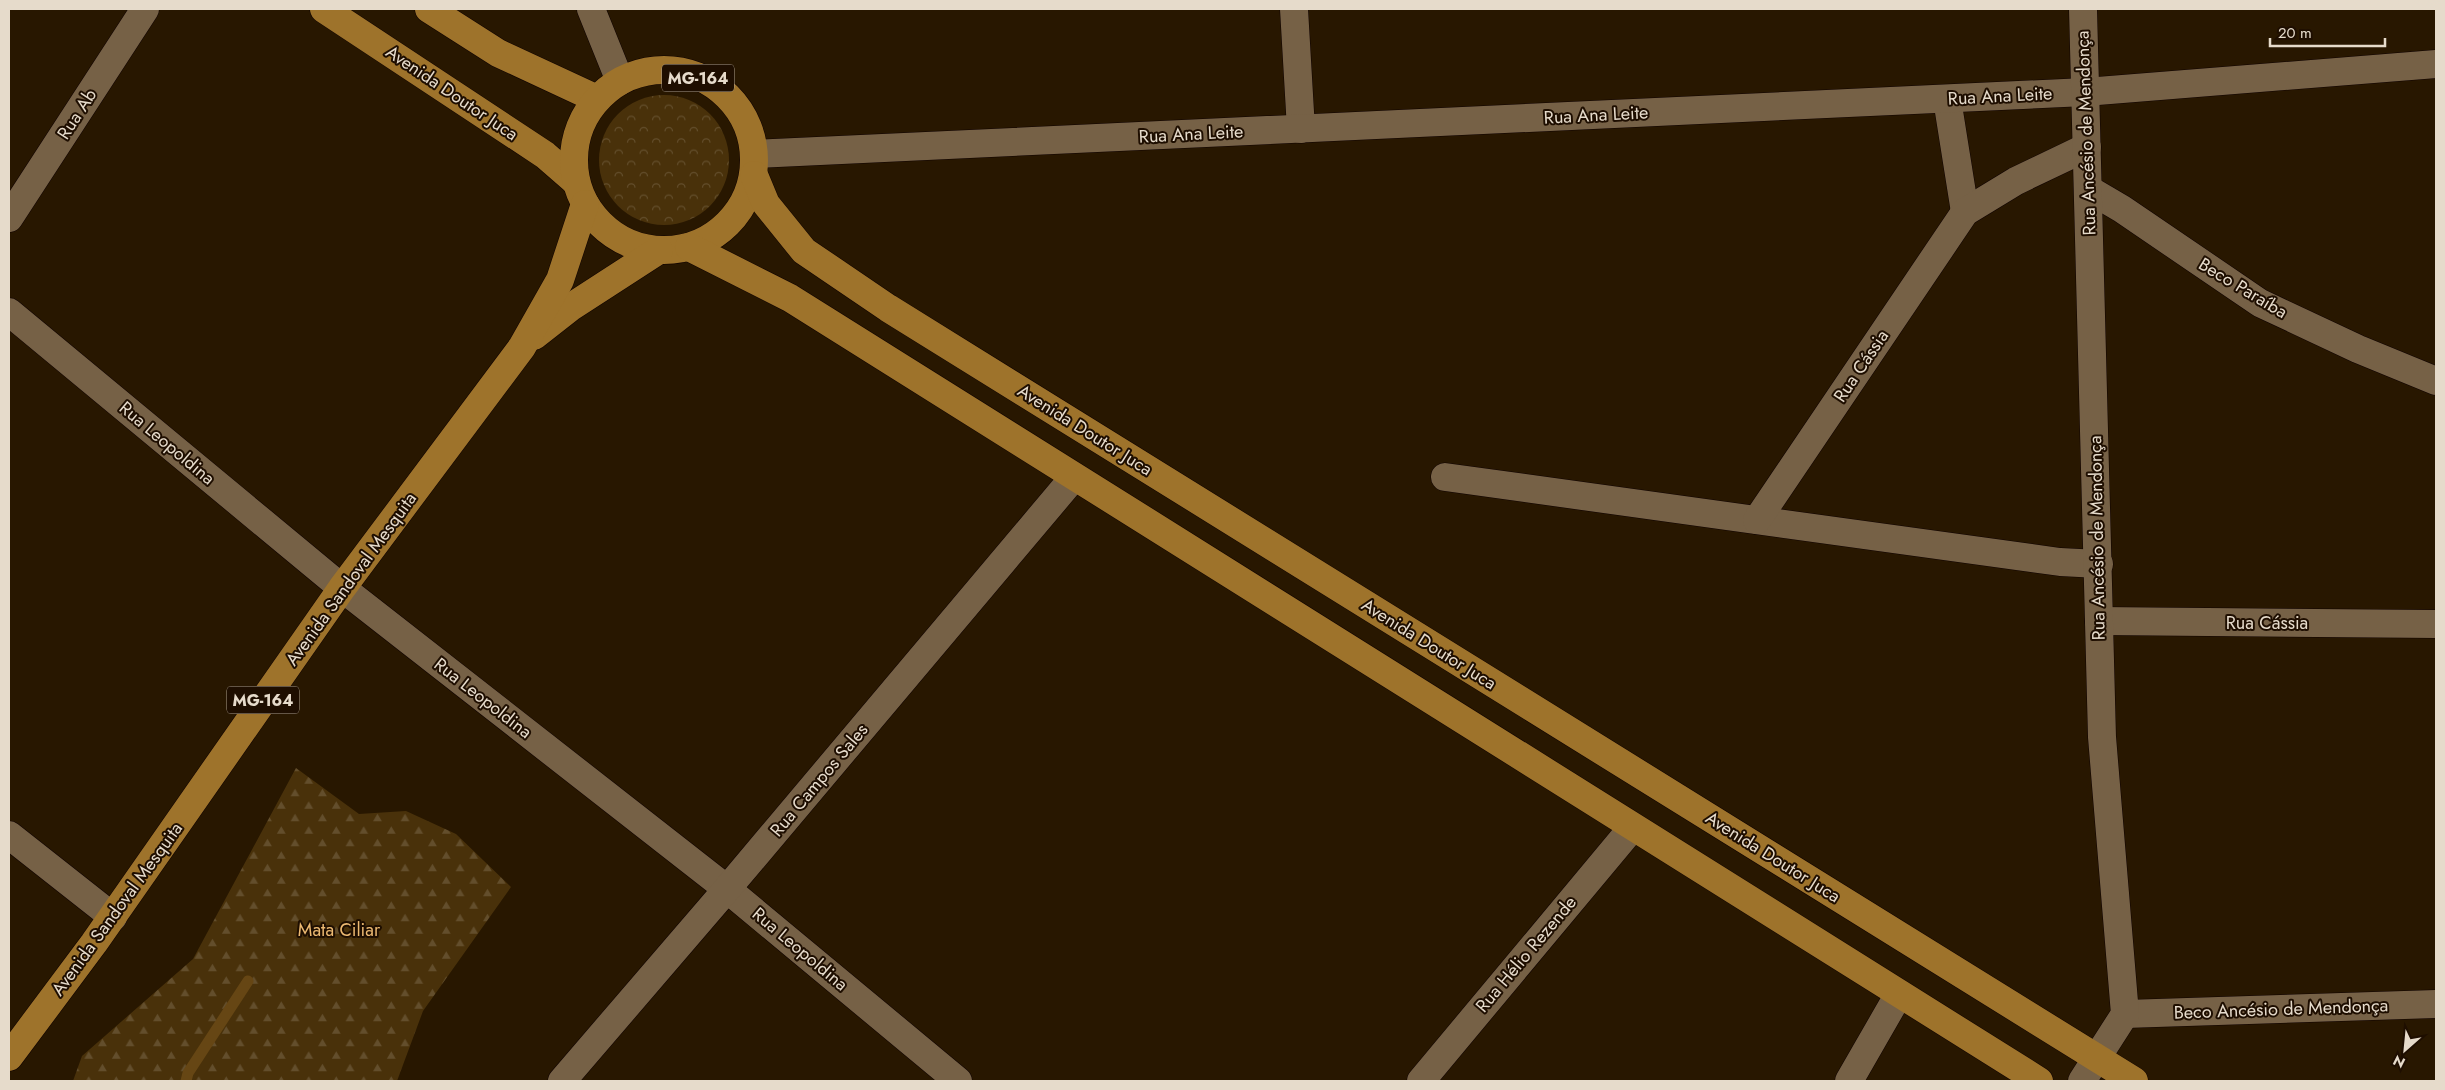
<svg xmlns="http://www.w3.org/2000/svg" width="2445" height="1090" viewBox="0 0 2445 1090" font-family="Jost,sans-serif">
<defs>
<pattern id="forest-firs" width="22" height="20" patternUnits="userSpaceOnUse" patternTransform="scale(1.25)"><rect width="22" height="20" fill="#49310a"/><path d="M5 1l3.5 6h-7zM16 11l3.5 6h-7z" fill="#634e2c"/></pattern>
<pattern id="park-crowns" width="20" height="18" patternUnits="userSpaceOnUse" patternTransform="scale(1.25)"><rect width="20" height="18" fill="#49310a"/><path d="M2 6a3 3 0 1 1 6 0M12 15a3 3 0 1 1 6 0" fill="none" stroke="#634e2c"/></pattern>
</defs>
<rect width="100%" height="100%" fill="#281700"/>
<polygon fill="url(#forest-firs)" points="296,768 359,814 406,811 456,834 511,887 423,1011 397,1081 73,1081 82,1056 193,959"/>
<circle fill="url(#park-crowns)" cx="664" cy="160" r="65"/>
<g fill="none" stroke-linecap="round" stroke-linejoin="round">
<polyline stroke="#664614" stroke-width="11" points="186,1081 188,1073 248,981"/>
<defs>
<g id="minor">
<polyline points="591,9 620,81"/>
<polyline points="1294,9 1301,129"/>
<polyline points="1947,99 1965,212"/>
<polyline points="754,154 2085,92 2436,64"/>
<polyline points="2088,189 2122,209 2260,303 2358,349 2436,381"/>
<polyline points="9,218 145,9"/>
<polyline points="9,312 342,588 727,889 958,1081"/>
<polyline points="1445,477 2060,562 2099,564"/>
<polyline points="1757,520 1965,212 2016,181 2087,147"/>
<polyline points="2099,621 2436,624"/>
<polyline points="9,835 113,917"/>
<polyline points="2125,1014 2436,1004"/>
<polyline points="562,1081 727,889 1074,477"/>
<polyline points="1421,1081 1632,828"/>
<polyline points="1849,1081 1899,994"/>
<polyline points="2082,1081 2125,1014 2102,737 2083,9"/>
</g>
<g id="major">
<polyline points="324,9 545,155 576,182"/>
<polyline points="429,9 498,53 597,99"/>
<circle cx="664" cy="160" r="90"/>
<polyline points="754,175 766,204 804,251 888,308 2134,1081"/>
<polyline points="689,247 790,298 2039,1081"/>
<polyline points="534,336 571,307 659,250"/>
<polyline points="9,1057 94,943 342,588 522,347 560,280 585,204"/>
</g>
</defs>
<use href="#minor" stroke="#100300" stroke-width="29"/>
<use href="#major" stroke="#100300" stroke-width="29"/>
<use href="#minor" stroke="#766146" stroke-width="28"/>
<use href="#major" stroke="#9e732b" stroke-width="28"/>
</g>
<g text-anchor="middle" stroke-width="4" stroke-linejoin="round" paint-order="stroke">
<g fill="#1e0e00" stroke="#aa9e8e" stroke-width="1">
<rect x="662" y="64.5" width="72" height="27" rx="4"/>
<rect x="227" y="686.5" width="72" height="27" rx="4"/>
</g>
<g font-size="16" font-weight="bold" fill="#e6dbcb">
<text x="698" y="84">MG-164</text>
<text x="263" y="706">MG-164</text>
</g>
<g font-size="18" fill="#e6dbcb" stroke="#1e0e00">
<text transform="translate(452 93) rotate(34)" y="6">Avenida Doutor Juca</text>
<text transform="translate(2000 96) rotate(-3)" y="6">Rua Ana Leite</text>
<text transform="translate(77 114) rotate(-57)" y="6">Rua Ab</text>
<text transform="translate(1596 115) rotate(-3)" y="6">Rua Ana Leite</text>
<text transform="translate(2086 133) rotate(-92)" y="6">Rua Ancésio de Mendonça</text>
<text transform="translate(1191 134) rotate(-3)" y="6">Rua Ana Leite</text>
<text transform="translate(2243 288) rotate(31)" y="6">Beco Paraíba</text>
<text transform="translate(1861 366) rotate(-56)" y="6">Rua Cássia</text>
<text transform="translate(1085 430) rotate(32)" y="6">Avenida Doutor Juca</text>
<text transform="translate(167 443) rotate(40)" y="6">Rua Leopoldina</text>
<text transform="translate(2097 538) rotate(-91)" y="6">Rua Ancésio de Mendonça</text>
<text transform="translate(351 579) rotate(-54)" y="6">Avenida Sandoval Mesquita</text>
<text x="2267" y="629">Rua Cássia</text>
<text transform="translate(1429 644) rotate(32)" y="6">Avenida Doutor Juca</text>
<text transform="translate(483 698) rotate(38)" y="6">Rua Leopoldina</text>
<text transform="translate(819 780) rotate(-50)" y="6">Rua Campos Sales</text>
<text transform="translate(1773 857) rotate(32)" y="6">Avenida Doutor Juca</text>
<text transform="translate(117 909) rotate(-54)" y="6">Avenida Sandoval Mesquita</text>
<text transform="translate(800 949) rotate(40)" y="6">Rua Leopoldina</text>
<text transform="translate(1526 954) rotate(-50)" y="6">Rua Hélio Rezende</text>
<text transform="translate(2281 1009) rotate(-2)" y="6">Beco Ancésio de Mendonça</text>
</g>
<g font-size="18" fill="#edba72" stroke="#1e0e00">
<text x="339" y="936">Mata Ciliar</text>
</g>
</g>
<rect width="2445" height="1090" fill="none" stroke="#e6dbcb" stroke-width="20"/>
<g transform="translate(2405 1050) rotate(207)" stroke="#1e0e00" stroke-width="4" paint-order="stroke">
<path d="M0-4L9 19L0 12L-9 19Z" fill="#e6dbcb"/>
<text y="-8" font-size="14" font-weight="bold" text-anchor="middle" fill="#e6dbcb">N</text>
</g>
<path d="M2270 38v8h115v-8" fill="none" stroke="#e6dbcb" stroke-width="2.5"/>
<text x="2278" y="38" font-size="15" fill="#e6dbcb" stroke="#1e0e00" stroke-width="4" paint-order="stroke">20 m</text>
</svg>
